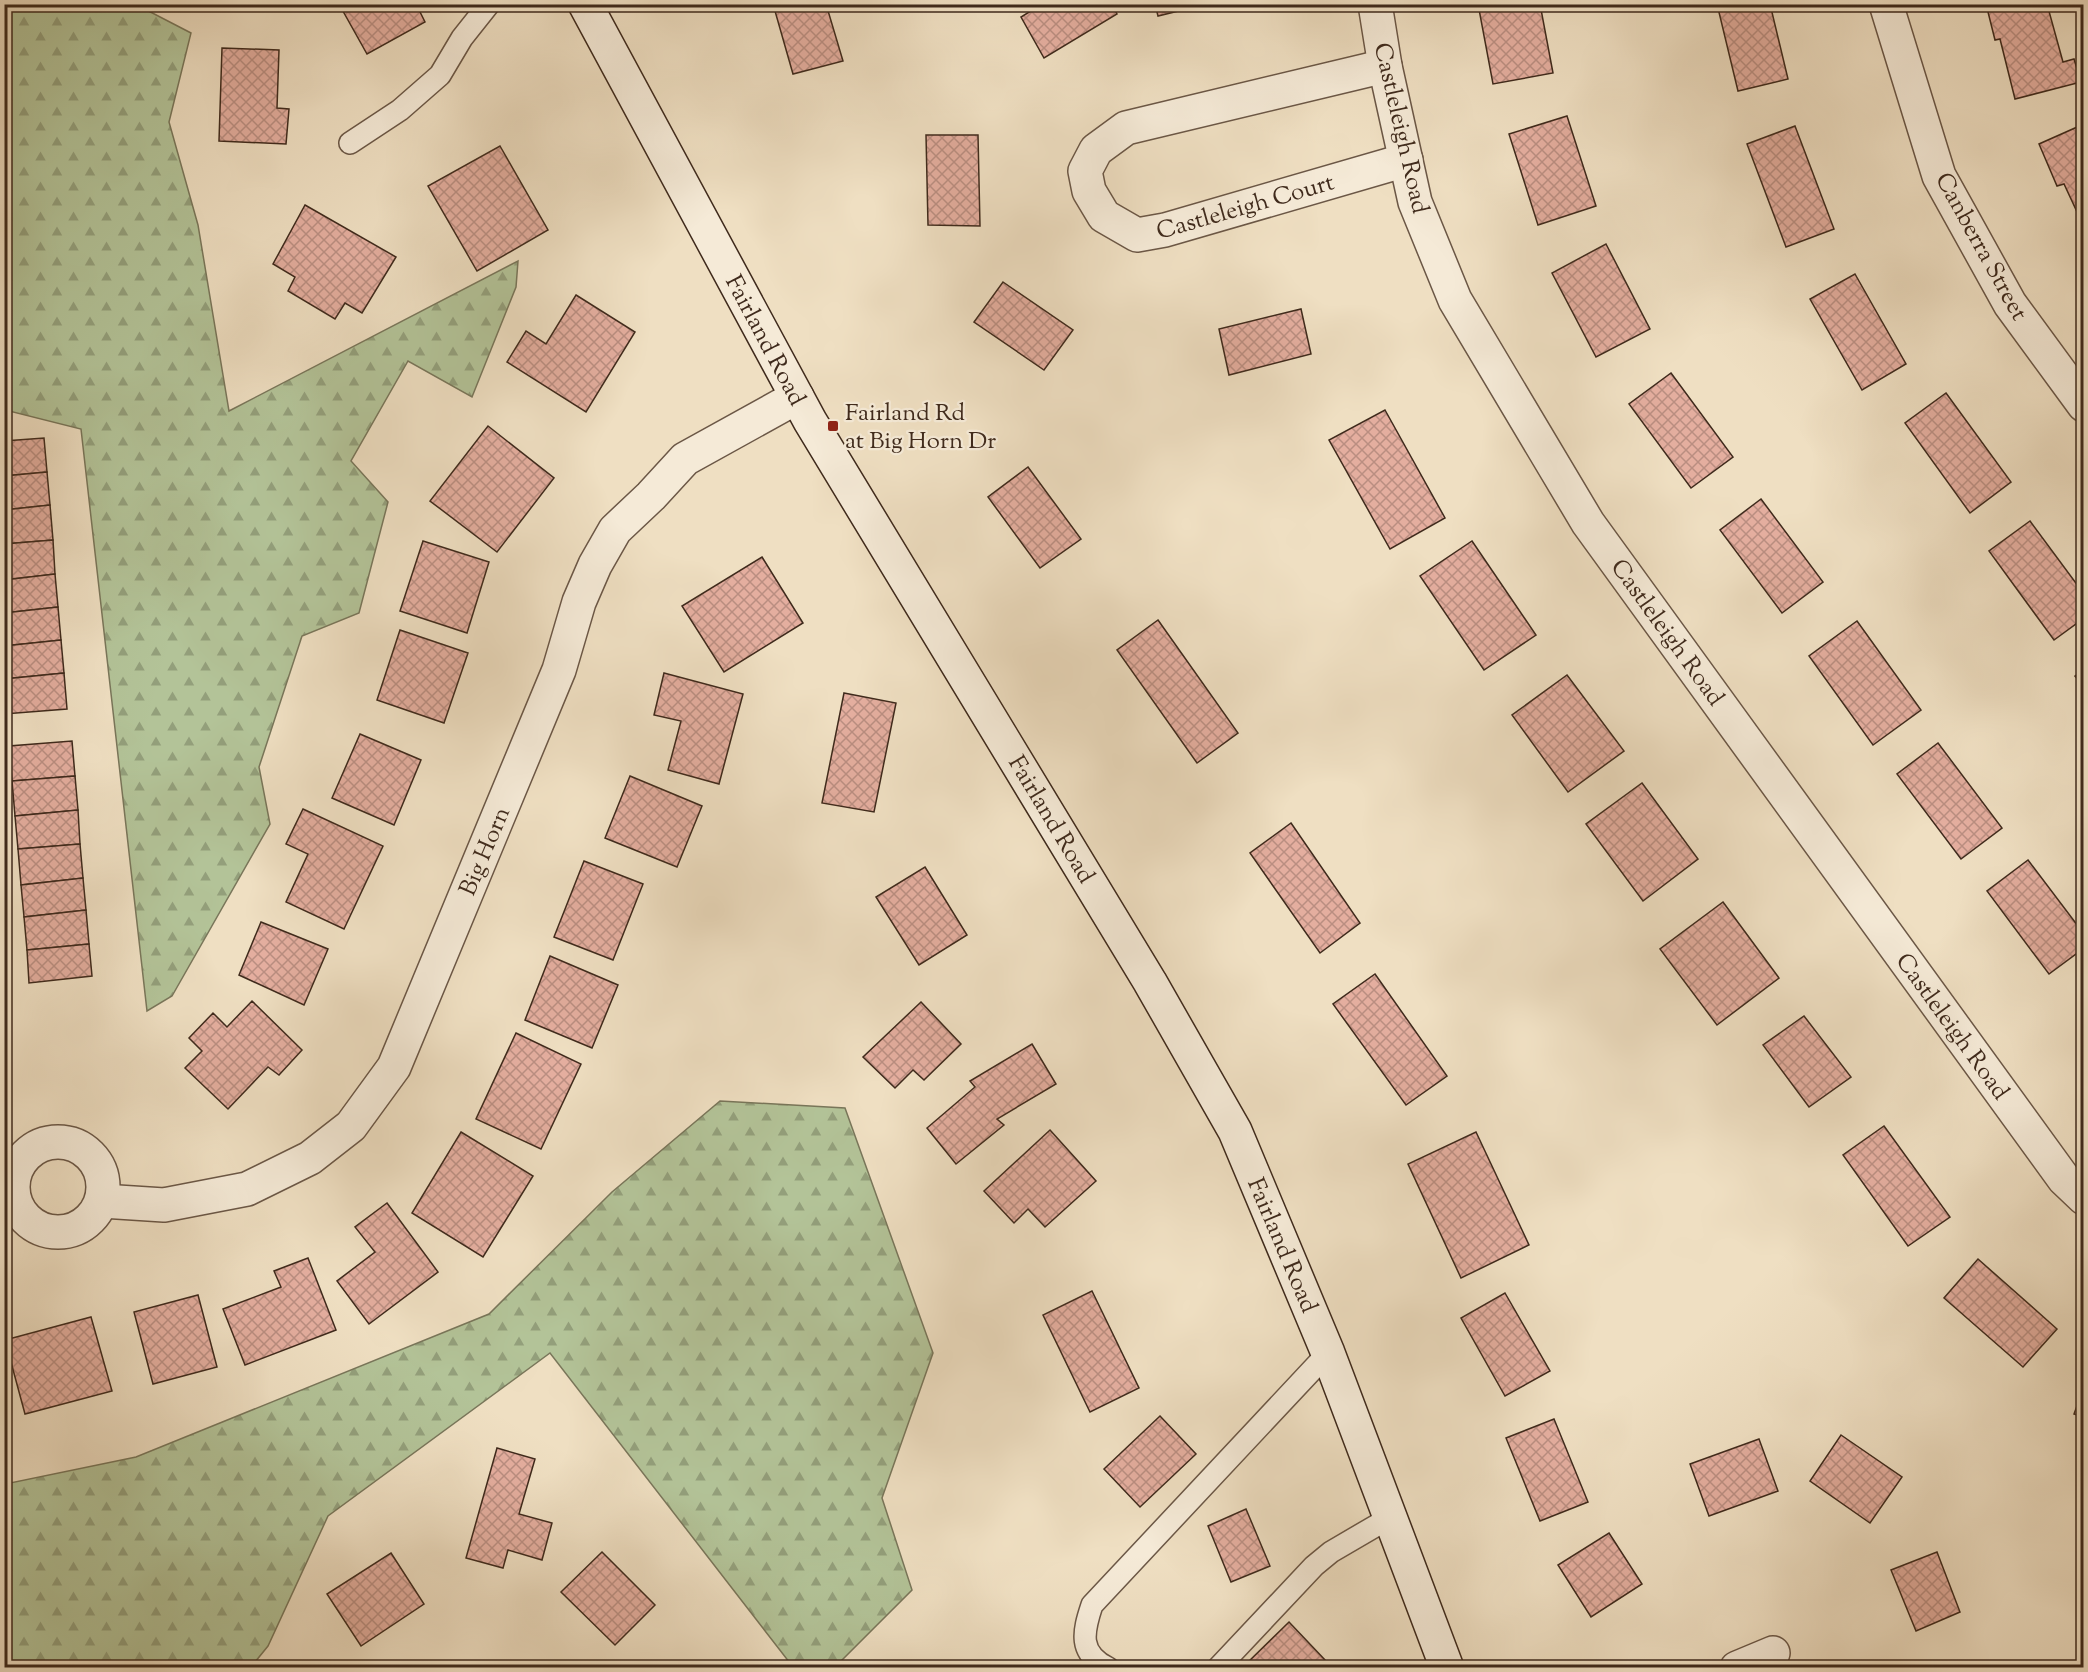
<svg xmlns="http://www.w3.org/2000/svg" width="2088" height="1672" viewBox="0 0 2088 1672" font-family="'Sorts Mill Goudy',serif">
<defs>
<pattern id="forest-firs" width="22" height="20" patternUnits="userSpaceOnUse" patternTransform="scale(1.5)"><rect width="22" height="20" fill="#b3c398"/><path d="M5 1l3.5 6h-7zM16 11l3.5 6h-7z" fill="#939f7b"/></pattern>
<pattern id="building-cross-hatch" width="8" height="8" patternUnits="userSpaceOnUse" patternTransform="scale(1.5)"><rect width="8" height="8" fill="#e4ae9f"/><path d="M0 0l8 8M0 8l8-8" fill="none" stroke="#ba8e81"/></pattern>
</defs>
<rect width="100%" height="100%" fill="#efdfc2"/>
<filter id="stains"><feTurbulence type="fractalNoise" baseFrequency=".00333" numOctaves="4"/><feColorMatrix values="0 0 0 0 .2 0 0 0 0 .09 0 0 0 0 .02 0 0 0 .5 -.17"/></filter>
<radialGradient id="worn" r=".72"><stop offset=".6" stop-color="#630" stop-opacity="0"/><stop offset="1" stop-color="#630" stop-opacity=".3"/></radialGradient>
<g fill="url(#forest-firs)" stroke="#79765a" stroke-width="1.5">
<polygon points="5,4 137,5 191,33 169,122 198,225 229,411 518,261 516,287 472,397 408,361 351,461 388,502 359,613 302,636 259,767 270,824 172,996 147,1011 81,429 5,410"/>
<polygon points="720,1101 845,1108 933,1353 882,1498 912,1590 835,1667 793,1667 550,1353 328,1516 268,1646 251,1667 5,1667 5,1484 136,1457 489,1314 612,1192"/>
</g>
<g fill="url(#building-cross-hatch)" stroke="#3f2a1c" stroke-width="1.5">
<polygon points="339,4 416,4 425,22 367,54"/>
<polygon points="773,4 826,4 843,61 793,74"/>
<polygon points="1042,4 1112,4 1117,14 1044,58 1021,17"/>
<polygon points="1155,4 1207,4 1158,16"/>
<polygon points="1478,4 1540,4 1553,73 1493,84"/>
<polygon points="1717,4 1770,4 1788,79 1738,91"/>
<polygon points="1986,4 2047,4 2063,62 2074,59 2081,82 2015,99 2000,39 1995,40"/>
<polygon points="222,48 279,50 277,108 289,109 286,144 219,141"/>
<polygon points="1567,116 1596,206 1538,225 1509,134"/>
<polygon points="2084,124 2084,227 2064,184 2057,186 2039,144"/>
<polygon points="1795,126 1834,229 1786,247 1747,144"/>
<polygon points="926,135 978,135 980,226 928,225"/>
<polygon points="500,146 548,230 477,271 428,186"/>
<polygon points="305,205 396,257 362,313 345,303 335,319 288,291 295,277 273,264"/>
<polygon points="1606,244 1650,329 1596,357 1552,273"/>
<polygon points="1855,274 1906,364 1862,390 1810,299"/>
<polygon points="1003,282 1073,330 1044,370 974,322"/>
<polygon points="576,295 635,332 586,412 507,362 526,331 546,344"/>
<polygon points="1301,309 1311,354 1229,375 1219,329"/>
<polygon points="1671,373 1733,457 1691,488 1629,404"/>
<polygon points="1946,393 2011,482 1970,513 1905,423"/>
<polygon points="1385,410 1445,518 1390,549 1329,440"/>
<polygon points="488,426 554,478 497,552 430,501"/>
<polygon points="44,438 47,472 4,476 4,441"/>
<polygon points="1028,467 1081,539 1040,568 988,497"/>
<polygon points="47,472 50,505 4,510 4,476"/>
<polygon points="1761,499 1823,582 1782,613 1720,530"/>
<polygon points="50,505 53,540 4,544 4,510"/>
<polygon points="2030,521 2084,594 2084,618 2054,640 1989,551"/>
<polygon points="53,540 55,574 4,580 4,544"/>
<polygon points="423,541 489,562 467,633 400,611"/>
<polygon points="1472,541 1536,635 1484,670 1420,576"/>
<polygon points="762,557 803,623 724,672 682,606"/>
<polygon points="55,574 58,607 4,613 4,580"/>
<polygon points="58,607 61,640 4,646 4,613"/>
<polygon points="1158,620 1238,733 1197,763 1117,650"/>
<polygon points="1857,621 1921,710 1873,745 1809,656"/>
<polygon points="400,630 468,653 444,723 377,700"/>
<polygon points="61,640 64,673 4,679 4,646"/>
<polygon points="2084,669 2084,687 2075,676"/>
<polygon points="64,673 67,709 4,714 4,679"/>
<polygon points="664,673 743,694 719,784 668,770 681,721 654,715"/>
<polygon points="1567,675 1624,751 1568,792 1512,715"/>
<polygon points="844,693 896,703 874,812 822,803"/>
<polygon points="360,734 421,760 394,825 332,798"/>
<polygon points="72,741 75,776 12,781 9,746"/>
<polygon points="1938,743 2002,828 1961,859 1897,774"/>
<polygon points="75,776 78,810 15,816 12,781"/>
<polygon points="630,776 702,806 677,867 605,838"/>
<polygon points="1642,783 1698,859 1643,901 1586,824"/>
<polygon points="303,809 383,846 344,929 286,902 308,854 286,844"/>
<polygon points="78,810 80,844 18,849 15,816"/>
<polygon points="1291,823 1360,923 1320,953 1250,853"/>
<polygon points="80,844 83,878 21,885 18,849"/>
<polygon points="2028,860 2084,934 2084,948 2049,974 1987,891"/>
<polygon points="584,861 643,884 613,960 554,937"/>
<polygon points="925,867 967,935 919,965 876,897"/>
<polygon points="83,878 86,910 24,917 21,885"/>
<polygon points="1723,902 1779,978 1717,1025 1660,949"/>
<polygon points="86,910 89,944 27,950 24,917"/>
<polygon points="261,922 328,949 304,1005 239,975"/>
<polygon points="89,944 92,976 29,983 27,950"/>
<polygon points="550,956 618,985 592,1048 525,1020"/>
<polygon points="1375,974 1447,1076 1406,1105 1333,1004"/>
<polygon points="252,1001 302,1050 279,1075 268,1067 228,1109 185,1068 202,1051 189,1038 213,1013 227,1027"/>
<polygon points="921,1002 961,1044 924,1080 913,1070 895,1088 863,1057"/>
<polygon points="1804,1016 1851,1077 1809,1107 1763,1045"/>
<polygon points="516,1033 581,1064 541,1149 476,1119"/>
<polygon points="1032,1044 1056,1084 997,1119 1004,1125 956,1164 927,1128 975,1087 970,1081"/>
<polygon points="1884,1126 1950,1217 1908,1246 1843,1155"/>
<polygon points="1050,1130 1096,1181 1045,1227 1028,1209 1014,1223 984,1191"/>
<polygon points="461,1132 533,1176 483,1257 412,1213"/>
<polygon points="1476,1132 1529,1245 1461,1278 1408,1164"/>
<polygon points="387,1203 438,1272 369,1324 337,1281 375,1252 355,1227"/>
<polygon points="308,1258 336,1330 245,1365 223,1309 281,1287 274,1271"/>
<polygon points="1978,1259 2057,1329 2023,1367 1944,1298"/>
<polygon points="1092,1291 1139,1388 1090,1412 1043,1315"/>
<polygon points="1505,1293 1550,1371 1505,1396 1461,1318"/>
<polygon points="198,1295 217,1367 153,1384 134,1312"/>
<polygon points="91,1317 112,1391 25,1414 5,1340"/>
<polygon points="2084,1387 2084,1417 2074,1414"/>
<polygon points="4,1406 9,1422 4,1424"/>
<polygon points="1160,1416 1196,1454 1140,1507 1104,1469"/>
<polygon points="1554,1419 1588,1502 1540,1521 1506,1438"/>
<polygon points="1841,1435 1902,1477 1870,1523 1810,1481"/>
<polygon points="1759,1439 1778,1491 1709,1516 1690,1464"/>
<polygon points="497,1448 535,1459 519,1514 552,1523 542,1560 508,1550 503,1568 466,1558"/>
<polygon points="1246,1509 1270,1566 1231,1582 1208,1526"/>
<polygon points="1609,1533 1642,1584 1591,1617 1558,1565"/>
<polygon points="602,1552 655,1605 615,1645 561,1592"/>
<polygon points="1937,1552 1960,1612 1916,1631 1891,1570"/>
<polygon points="391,1553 424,1604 361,1646 327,1594"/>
<polygon points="1289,1622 1326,1661 1319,1668 1242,1668"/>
</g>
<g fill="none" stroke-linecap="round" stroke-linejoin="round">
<defs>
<g id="service">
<polyline points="350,143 400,110 440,75 462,38 489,4"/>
<polyline points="4,1157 16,1171"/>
<path d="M1108,1668C1078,1653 1083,1632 1092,1605L1328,1353"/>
<polyline points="1218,1668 1314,1566 1331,1552 1391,1517"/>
</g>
<g id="minor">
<polyline points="1375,4 1385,66 1415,202 1455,300 1588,523 2064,1179 2084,1198"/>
<polyline points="1886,4 1939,176 2010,304 2084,405"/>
<polyline points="1385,66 1126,128 1096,150 1085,171 1089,191 1104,216 1137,235 1165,230 1406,160"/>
<circle cx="58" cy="1187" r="45"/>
<polyline points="102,1201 164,1205 247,1189 310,1158 351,1126 394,1067 559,670 579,602 595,565 615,530 651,496 685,459 797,397"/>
<polyline points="1737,1668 1773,1653"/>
</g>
<polyline id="secondary" points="585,4 810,421 1150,982 1235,1131 1328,1353 1447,1668"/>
</defs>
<use href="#service" stroke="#6b5746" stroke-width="24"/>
<use href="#minor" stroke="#6b5746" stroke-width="36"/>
<use href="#secondary" stroke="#3f2a1c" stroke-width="36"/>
<use href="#service" stroke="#f5ead7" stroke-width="21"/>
<use href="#minor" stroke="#f5ead7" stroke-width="33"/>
<use href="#secondary" stroke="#f5ead7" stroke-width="33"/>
</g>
<rect fill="#8f2418" stroke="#f5ead7" stroke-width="2" x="827" y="420" width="12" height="12" rx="3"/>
<g text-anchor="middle" stroke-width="4.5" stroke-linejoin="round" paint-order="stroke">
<g font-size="24" fill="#3f2a1c" stroke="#f5ead7">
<text transform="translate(1402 128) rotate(77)" y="8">Castleleigh Road</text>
<text transform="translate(1245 206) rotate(-16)" y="8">Castleleigh Court</text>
<text transform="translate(1982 246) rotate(61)" y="8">Canberra Street</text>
<text transform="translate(766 340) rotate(62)" y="8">Fairland Road</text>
<text transform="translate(1668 632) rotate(54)" y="8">Castleleigh Road</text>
<text transform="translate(1052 819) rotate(59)" y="8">Fairland Road</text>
<text transform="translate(484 851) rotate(-67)" y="8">Big Horn</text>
<text transform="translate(1953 1026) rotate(54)" y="8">Castleleigh Road</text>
<text transform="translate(1283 1245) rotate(67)" y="8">Fairland Road</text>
</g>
<g font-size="24" fill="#3f2a1c" stroke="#f5ead7" text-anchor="start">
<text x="845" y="420">Fairland Rd<tspan x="845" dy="28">at Big Horn Dr</tspan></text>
</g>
</g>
<rect width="2088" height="1672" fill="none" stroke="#efdfc2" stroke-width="24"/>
<rect x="6" y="6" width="2076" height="1660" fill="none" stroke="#3f2a1c" stroke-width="3"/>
<rect x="12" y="12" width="2064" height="1648" fill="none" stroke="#3f2a1c" stroke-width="1.5"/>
<rect width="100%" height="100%" filter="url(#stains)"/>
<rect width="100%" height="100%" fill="url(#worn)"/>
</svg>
